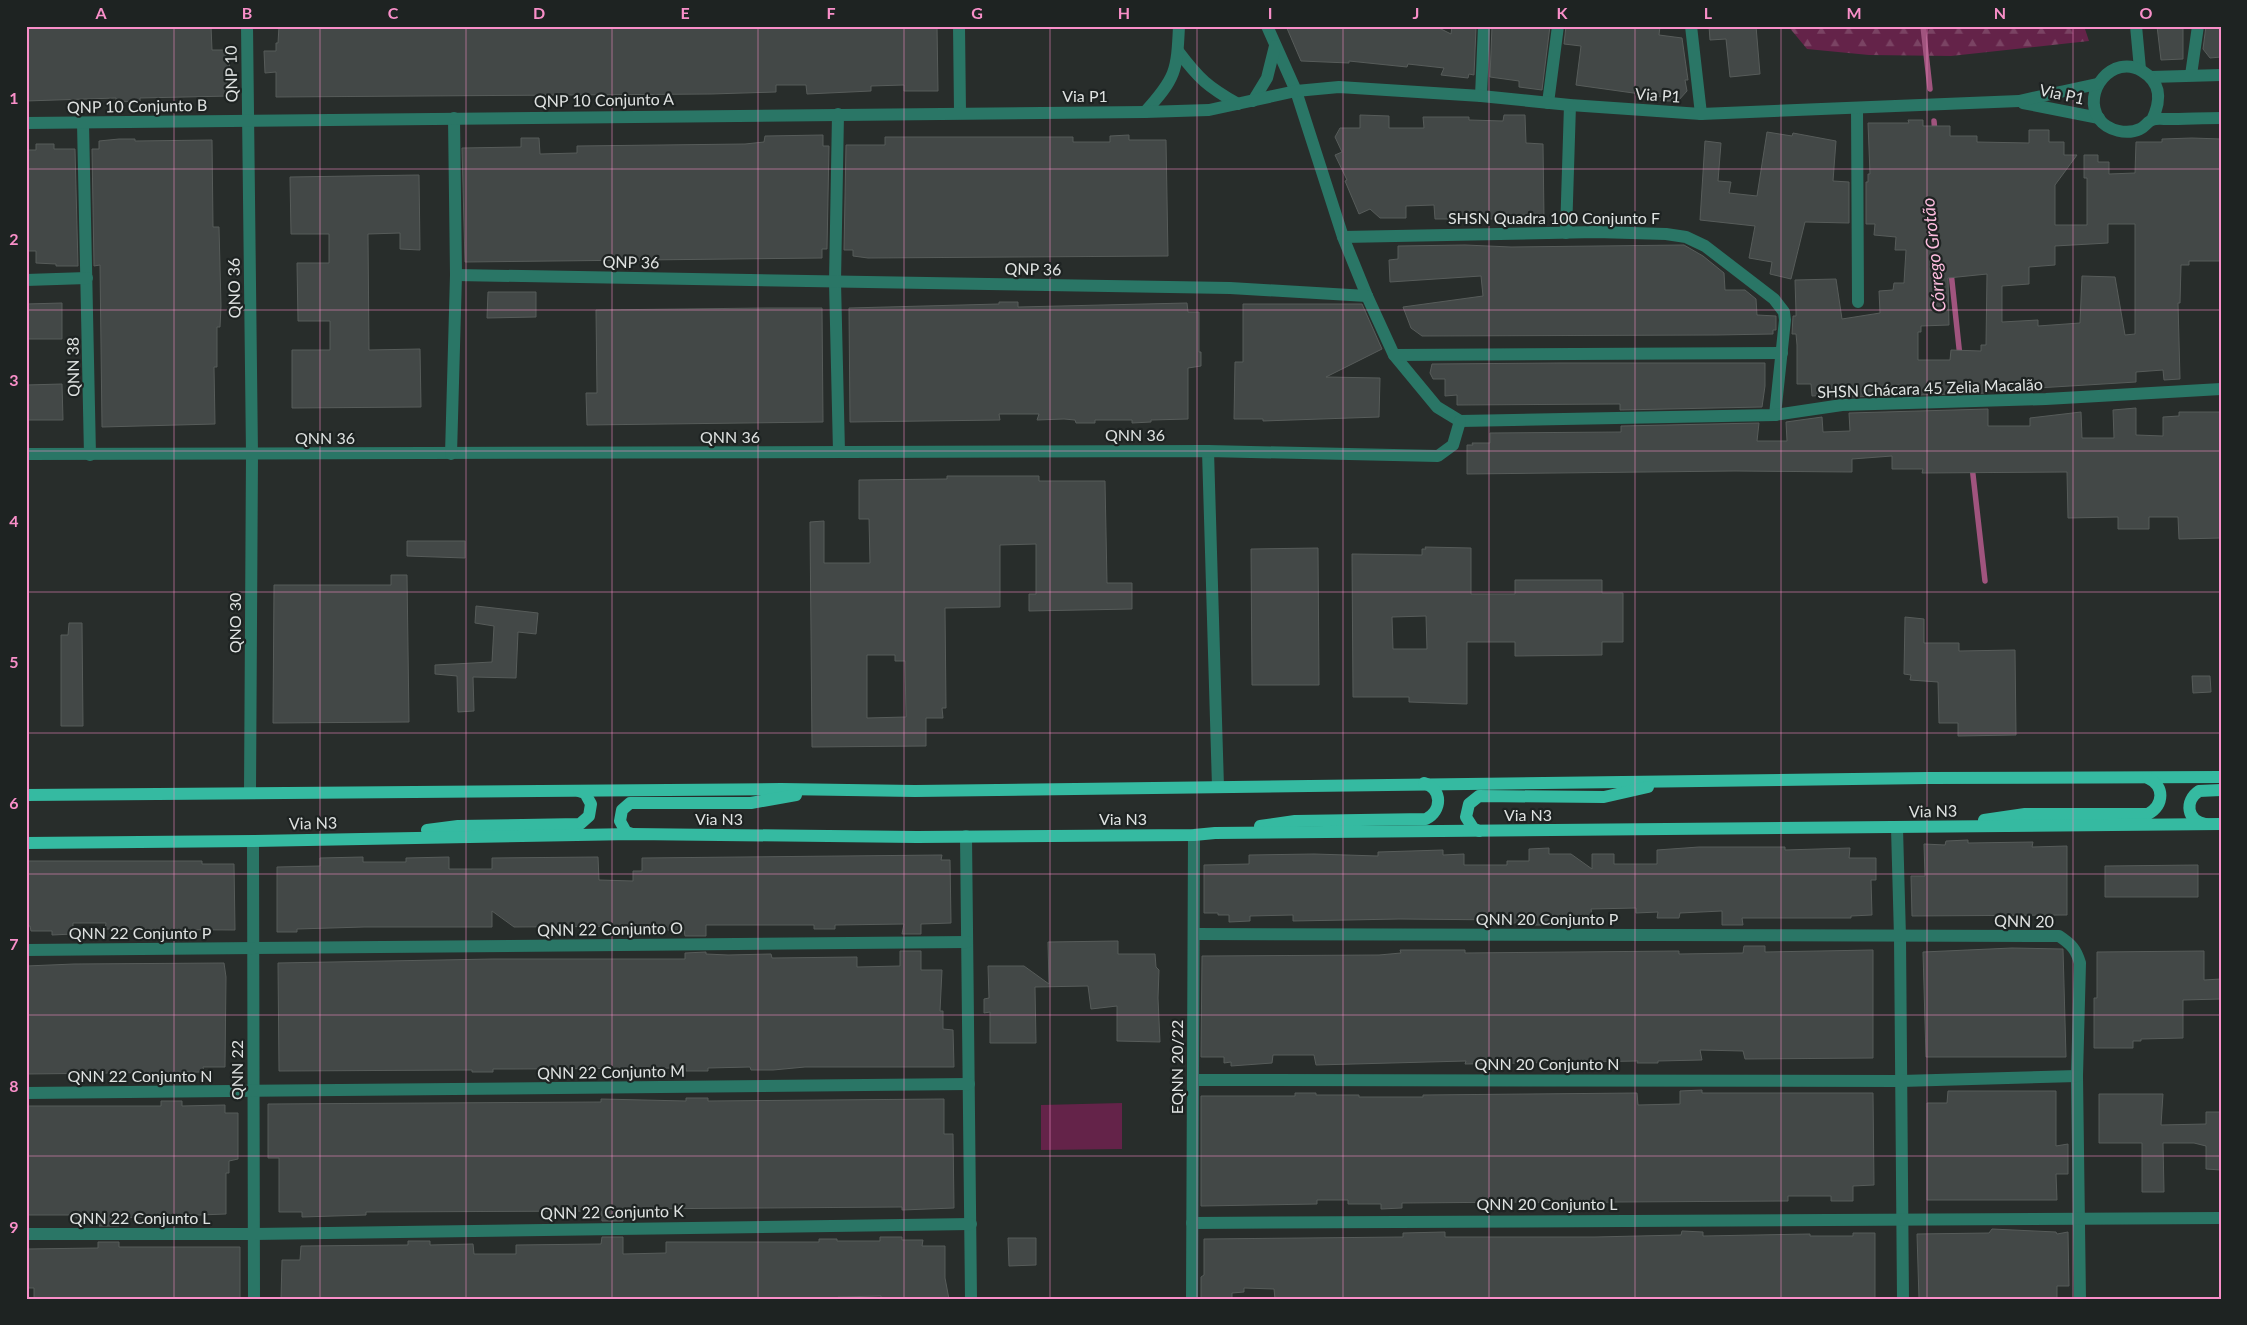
<svg xmlns="http://www.w3.org/2000/svg" width="2247" height="1325" viewBox="0 0 2247 1325" font-family="Lato,sans-serif">
<defs>
<pattern id="forest-firs" width="22" height="20" patternUnits="userSpaceOnUse" patternTransform="scale(1.25)"><rect width="22" height="20" fill="#642349"/><path d="M5 1l3.5 6h-7zM16 11l3.5 6h-7z" fill="#7a4363"/></pattern>
</defs>
<rect width="100%" height="100%" fill="#282d2b"/>
<polygon fill="#642349" points="1122,1103 1122,1149 1041,1150 1041,1105"/>
<polygon fill="url(#forest-firs)" points="1788,26 2084,26 2089,41 1951,56 1869,55 1807,49"/>
<g fill="none" stroke-linecap="round" stroke-linejoin="round">
<g stroke="#a0547e" stroke-width="5.5">
<polyline points="1923,26 1930,89"/>
<polyline points="1934,121 1935,134"/>
<polyline points="1951,272 1960,357"/>
<polyline points="1972,466 1985,581"/>
</g>
</g>
<g fill="#434847" stroke="#575c5a" fill-rule="evenodd">
<polygon points="26,26 211,26 212,50 229,50 230,96 140,98 140,101 116,102 116,98 26,101"/>
<polygon points="279,26 937,26 938,91 904,91 904,85 871,86 871,91 807,94 806,85 776,85 776,92 711,94 276,97 276,72 265,73 264,51 276,51 276,43 278,43"/>
<polygon points="1286,26 1435,26 1451,34 1452,26 1476,28 1474,75 1469,74 1468,78 1441,75 1444,68 1408,64 1407,67 1349,61 1349,63 1301,61"/>
<polygon points="1492,26 1550,26 1542,90 1519,87 1519,81 1490,77"/>
<polygon points="1566,26 1660,26 1659,35 1682,38 1688,80 1685,80 1687,91 1678,101 1661,101 1662,97 1576,85 1581,46 1564,44"/>
<polygon points="1709,26 1756,26 1760,74 1730,77 1726,39 1710,40"/>
<polygon points="2157,26 2183,26 2183,59 2161,60"/>
<polygon points="2206,26 2221,26 2221,57 2210,58 2203,49"/>
<polygon points="1360,115 1389,116 1389,128 1424,128 1423,117 1469,117 1469,120 1503,121 1504,115 1525,115 1526,143 1543,144 1544,219 1435,219 1434,205 1406,206 1406,218 1380,218 1370,209 1359,214 1345,181 1347,180 1335,155 1342,152 1335,137 1340,128 1360,128"/>
<path d="M1908,120H1923V126H1950V136H1977V142L2029,143V130H2049V142H2064V155H2077L2055,185V225H2087V178H2084V155H2098V162H2109V174L2135,173L2136,142H2162V139L2192,138L2221,139V261H2189V265H2181L2180,303H2178L2180,379L2164,380L2163,370L2136,372V382L1988,391V393L1850,397V394L1812,396L1811,384H1797V345L1796,334H1792L1793,316H1796V313L1795,280L1836,279L1842,319L1880,313L1879,291L1893,290L1894,283H1904L1906,250H1895L1896,237L1874,235L1875,224H1866V182H1868V174H1870L1868,123H1909ZM2108,224H2135V334L2125,335L2115,277L2082,276L2080,323L2038,326V320L2002,322V286L2029,284V267L2055,265V246L2108,243ZM1987,274L1986,345H1981V351L1951,350L1950,360H1918V332H1921V326L1949,325L1948,278Z"/>
<polygon points="1767,132 1792,136 1793,133 1836,141 1833,181 1849,182 1849,223 1805,222 1791,279 1770,274 1772,262 1749,258 1755,226 1700,220 1705,141 1721,143 1718,181 1731,182 1729,193 1757,196"/>
<polygon points="823,135 823,146 829,146 827,249 822,249 822,258 465,262 462,148 521,147 521,138 539,138 540,154 577,153 577,146 745,144 764,142 765,136"/>
<polygon points="1129,135 1129,140 1166,140 1168,256 868,258 853,256 853,250 844,250 846,145 885,145 885,137 1073,137 1073,142 1110,142 1110,136"/>
<polygon points="119,139 135,139 135,141 212,140 213,227 219,227 221,306 220,327 217,327 217,367 214,367 215,424 102,427 100,265 94,266 92,149 99,149 99,141"/>
<polygon points="36,144 54,144 54,149 75,149 78,266 56,266 56,264 36,263 36,251 26,251 26,150 36,150"/>
<polygon points="419,175 420,250 400,249 400,233 368,234 369,350 420,349 421,407 292,408 292,350 330,350 330,321 298,321 297,263 329,263 329,234 291,234 290,177"/>
<polygon points="1465,245 1511,247 1684,245 1703,256 1724,273 1725,290 1745,290 1756,299 1757,315 1776,316 1776,330 1773,330 1773,334 1716,335 1422,336 1411,328 1403,307 1483,296 1481,276 1390,282 1389,260 1398,259 1398,246"/>
<polygon points="488,292 536,292 536,317 487,318"/>
<polygon points="999,302 1018,302 1018,307 1187,303 1188,312 1199,312 1199,352 1201,352 1201,366 1188,368 1188,419 1151,420 1151,422 1132,423 1132,420 1095,420 1095,423 1076,423 1075,420 1064,419 1037,420 1039,414 999,414 1000,420 850,422 849,308 999,304"/>
<polygon points="62,303 62,339 26,339 26,304"/>
<polygon points="1243,304 1362,304 1382,349 1326,377 1380,378 1379,417 1263,421 1263,419 1234,419 1235,362 1243,362"/>
<polygon points="766,308 822,308 823,422 587,425 586,393 597,393 596,310"/>
<polygon points="1560,363 1765,363 1765,386 1762,407 1620,410 1620,404 1457,405 1457,395 1445,396 1445,379 1433,379 1430,373 1432,364"/>
<polygon points="62,384 63,420 26,420 26,385"/>
<polygon points="2136,408 2136,435 2163,436 2163,417 2179,416 2179,412 2221,412 2221,538 2179,539 2178,517 2149,517 2149,529 2118,529 2118,517 2068,518 2067,472 1922,473 1923,469 1892,469 1892,456 1852,459 1852,472 1735,471 1467,474 1467,445 1473,445 1472,443 1490,443 1490,433 1621,432 1621,426 1759,423 1757,441 1787,441 1786,422 1822,417 1823,432 1850,431 1849,413 1988,409 1988,426 2030,426 2030,418 2081,412 2082,438 2114,438 2113,410"/>
<path d="M947,476H1039V481H1105L1107,583H1132V609L1029,611V594H1036V544L1000,545V607L945,608L946,708H942L943,718H926V746L812,747L810,522L824,521V563H870L869,519H859V480L947,479ZM867,655H895V661H905L906,717L867,718Z"/>
<polygon points="407,541 465,541 465,558 407,556"/>
<path d="M1425,547L1471,548V594H1515V580H1602V593H1623V642H1602V655L1515,656V642H1467V704L1409,702V697H1353L1352,554L1422,555V549H1426ZM1426,616L1427,649H1393L1392,617Z"/>
<polygon points="1318,548 1319,685 1252,685 1251,549"/>
<polygon points="391,575 407,575 409,722 273,723 274,585 391,585"/>
<polygon points="476,606 538,613 536,634 518,632 516,678 473,677 474,711 458,712 457,676 435,674 435,665 492,662 494,626 475,623"/>
<polygon points="1905,617 1924,619 1924,643 1959,643 1959,651 2015,650 2016,735 1958,736 1958,723 1939,723 1938,682 1910,680 1911,675 1904,674"/>
<polygon points="69,623 82,623 83,726 61,726 61,635 68,635"/>
<polygon points="2192,676 2210,676 2211,692 2193,693"/>
<polygon points="1968,840 1968,843 2033,842 2032,847 2067,846 2067,915 1912,916 1911,876 1925,876 1924,844 1945,845 1946,841"/>
<polygon points="1785,847 1785,850 1850,848 1849,858 1876,858 1876,880 1871,880 1872,915 1851,916 1851,918 1742,918 1743,925 1722,925 1722,911 1680,913 1679,918 1657,918 1658,912 1636,913 1636,908 1591,909 1593,918 1550,919 1550,925 1529,925 1529,923 1508,923 1508,920 1400,919 1293,921 1293,915 1250,916 1250,921 1229,922 1229,915 1218,915 1218,913 1204,913 1204,865 1249,864 1249,855 1314,854 1378,856 1378,852 1443,850 1443,855 1464,854 1464,865 1507,865 1507,861 1529,861 1529,849 1549,848 1549,854 1571,854 1592,869 1592,854 1614,854 1614,864 1657,864 1657,850 1699,847"/>
<polygon points="942,855 941,860 950,860 951,923 921,924 921,934 902,934 904,924 835,925 835,929 814,929 814,925 706,925 706,936 685,936 684,930 664,930 664,926 514,927 492,911 492,927 364,927 297,929 297,932 277,932 277,867 320,866 320,858 363,857 363,862 406,862 406,858 449,857 449,869 492,869 492,858 598,857 599,880 633,881 633,871 642,871 642,858"/>
<polygon points="26,861 202,861 202,864 234,864 235,930 105,929 106,923 73,923 73,934 52,935 52,931 31,931 30,926 26,926"/>
<polygon points="2198,865 2198,897 2105,897 2105,866"/>
<polygon points="1118,941 1118,954 1155,954 1156,967 1159,970 1158,998 1160,1042 1117,1041 1117,1006 1091,1009 1088,986 1035,987 1036,1043 990,1043 990,1012 984,1013 984,999 989,998 988,966 1024,966 1049,984 1048,942"/>
<polygon points="1744,946 1765,946 1765,952 1873,950 1873,1058 1745,1059 1743,1051 1700,1050 1702,1060 1658,1061 1658,1063 1637,1063 1638,1061 1465,1064 1466,1061 1316,1065 1314,1055 1273,1055 1272,1063 1231,1066 1231,1062 1224,1063 1224,1057 1201,1057 1202,956 1379,955 1401,953 1400,950 1465,950 1465,953 1679,951 1679,954 1743,953"/>
<polygon points="2012,948 2063,949 2066,1057 1926,1057 1923,952"/>
<polygon points="900,951 921,951 921,970 942,970 940,1011 943,1011 943,1029 953,1030 954,1067 805,1067 773,1070 751,1070 750,1067 708,1068 708,1071 686,1071 686,1068 514,1069 493,1069 493,1072 472,1072 472,1070 279,1071 278,963 493,959 685,959 685,953 706,952 706,954 728,955 771,954 772,958 857,957 857,967 900,966"/>
<polygon points="2204,951 2204,980 2221,979 2221,999 2183,1000 2183,1038 2141,1039 2141,1041 2133,1041 2133,1048 2094,1048 2094,998 2097,998 2097,952"/>
<polygon points="224,963 226,977 225,1067 203,1067 204,1072 26,1074 26,966 74,964"/>
<polygon points="1702,1090 1702,1093 1873,1093 1874,1185 1853,1186 1853,1201 1831,1201 1831,1196 1788,1196 1788,1201 1617,1202 1574,1203 1574,1206 1553,1206 1552,1203 1531,1202 1402,1203 1402,1208 1381,1209 1381,1204 1348,1204 1348,1200 1317,1200 1317,1204 1201,1206 1201,1096 1295,1096 1295,1093 1316,1093 1316,1095 1359,1095 1359,1097 1423,1097 1423,1095 1637,1093 1638,1105 1680,1104 1680,1091"/>
<polygon points="1948,1091 2056,1091 2056,1146 2068,1144 2068,1174 2056,1174 2057,1200 1927,1200 1927,1103 1947,1103"/>
<polygon points="2099,1094 2163,1094 2161,1125 2206,1124 2206,1112 2221,1112 2221,1170 2206,1169 2206,1146 2194,1143 2163,1143 2164,1192 2142,1192 2142,1143 2099,1143"/>
<polygon points="686,1098 708,1098 708,1101 944,1099 944,1134 953,1134 954,1208 902,1210 902,1207 623,1209 623,1221 602,1221 601,1211 366,1212 366,1215 302,1217 302,1212 279,1212 279,1158 268,1158 268,1104 601,1102 601,1099 686,1101"/>
<polygon points="161,1101 182,1101 182,1106 225,1105 225,1113 238,1113 238,1159 229,1161 229,1173 226,1173 226,1214 119,1218 119,1226 99,1226 99,1218 76,1218 76,1215 26,1215 26,1106 161,1106"/>
<polygon points="1992,1229 2056,1232 2057,1234 2068,1232 2069,1286 2057,1286 2057,1299 1919,1299 1917,1234 1989,1233"/>
<polygon points="1682,1231 1703,1232 1703,1236 1810,1234 1810,1236 1853,1236 1853,1233 1875,1233 1875,1299 1275,1299 1274,1289 1244,1288 1244,1292 1232,1293 1232,1299 1201,1299 1201,1277 1204,1275 1204,1239 1403,1237 1403,1233 1445,1232 1445,1237 1595,1237 1681,1235"/>
<polygon points="602,1237 623,1237 623,1254 666,1253 666,1242 819,1242 819,1239 837,1239 837,1241 880,1241 880,1237 902,1237 902,1240 923,1240 922,1246 945,1246 945,1278 949,1299 881,1299 881,1296 838,1297 838,1299 281,1299 282,1260 300,1260 301,1246 408,1245 408,1241 430,1241 430,1245 473,1244 474,1254 516,1254 516,1245 601,1244"/>
<polygon points="1008,1238 1036,1238 1036,1265 1009,1266"/>
<polygon points="98,1242 119,1242 119,1247 240,1247 240,1299 34,1299 34,1288 26,1288 26,1249 98,1248"/>
</g>
<g fill="none" stroke-linecap="round" stroke-linejoin="round">
<g stroke="#2a7666" stroke-width="12">
<polyline points="247,26 252,454 250,792"/>
<polyline points="959,26 960,112"/>
<polyline points="1691,26 1701,114"/>
<polyline points="2136,26 2140,69"/>
<polyline points="2191,75 2198,26"/>
<polyline points="1296,91 1343,237 1367,296 1394,355 1437,407 1460,421"/>
<polyline points="1548,103 1558,26"/>
<polyline points="1857,108 1858,302"/>
<polyline points="838,114 835,282 839,452"/>
<polyline points="83,123 90,455"/>
<polyline points="1566,233 1570,105"/>
<polyline points="1343,237 1596,232 1666,234 1686,237 1705,246 1774,299 1784,312 1785,320 1775,415"/>
<polyline points="456,275 1230,288 1367,296"/>
<polyline points="26,280 87,278"/>
<polyline points="1394,355 1782,353"/>
<polyline points="1460,421 1775,415 1842,405 2046,399 2221,389"/>
<polyline points="1208,451 1218,787"/>
<polyline points="26,454 1208,451 1438,456 1453,445 1460,421"/>
<polyline points="451,454 456,275 454,118"/>
<polyline points="1897,828 1900,937 1903,1299"/>
<polyline points="966,836 971,1299"/>
<polyline points="253,841 254,1299"/>
<path d="M1194,934L2059,936C2071,944 2076,949 2080,963L2077,1076L2080,1299"/>
<polyline points="26,950 967,942"/>
<polyline points="1193,1080 1901,1081 2077,1076"/>
<polyline points="26,1093 969,1084"/>
<polyline points="1192,1223 2221,1218"/>
<polyline points="26,1234 254,1234 971,1224"/>
<polyline points="1192,1299 1194,835"/>
</g>
<g stroke="#2a7666" stroke-width="12">
<polyline points="1267,26 1296,91"/>
<path d="M1178,51C1199,79 1208,87 1238,104"/>
<polyline points="2151,77 2221,75"/>
<polyline points="1481,96 1484,26"/>
<polyline points="1253,101 1267,78 1275,46"/>
<polyline points="2023,103 2099,118"/>
<path d="M1145,112C1176,78 1177,71 1179,26"/>
<path d="M2152,120C2161,101 2162,83 2142,71C2113,53 2081,92 2099,119C2108,131 2127,135 2140,129C2145,127 2148,121 2152,120C2156,118 2163,119 2167,119C2185,119 2203,118 2221,118"/>
<polyline points="26,123 1145,112 1209,110 1296,91 1339,87 1481,96 1570,105 1701,114 2019,101 2097,84"/>
</g>
<g stroke="#35baa1" stroke-width="12">
<polyline points="26,795 781,789 915,791 1928,778 2221,777"/>
<path d="M1984,820L2025,814H2148C2164,805 2165,786 2148,778"/>
<path d="M2205,824C2187,821 2184,801 2199,791L2221,790"/>
<path d="M1260,826L1295,821L1426,819C1442,811 1443,789 1424,783"/>
<polyline points="427,830 458,826 580,824 589,816 591,804 585,793 579,791"/>
<polyline points="1479,831 1473,828 1466,817 1469,804 1479,796 1604,797 1648,787"/>
<polyline points="632,834 626,832 620,821 622,810 630,803 751,803 796,795"/>
<polyline points="26,843 253,841 632,834 917,837 1194,835 1215,833 2221,824"/>
</g>
</g>
<path fill="none" stroke="#f98fc9" stroke-width="1" stroke-opacity="0.55" d="M174,26V1299M320,26V1299M466,26V1299M612,26V1299M758,26V1299M904,26V1299M1050,26V1299M1197,26V1299M1343,26V1299M1489,26V1299M1635,26V1299M1781,26V1299M1927,26V1299M2073,26V1299M26,169H2221M26,310H2221M26,451H2221M26,592H2221M26,733H2221M26,874H2221M26,1015H2221M26,1156H2221"/>
<g text-anchor="middle" stroke-width="4.5" stroke-linejoin="round" paint-order="stroke">
<g font-size="16" fill="#dfe2e1" stroke="#1e2322">
<text transform="translate(231 74) rotate(-91)" y="6">QNP 10</text>
<text transform="translate(2062 94) rotate(12)" y="6">Via P1</text>
<text transform="translate(1658 95) rotate(4)" y="6">Via P1</text>
<text x="1085" y="102">Via P1</text>
<text transform="translate(604 100) rotate(-1)" y="6">QNP 10 Conjunto A</text>
<text transform="translate(137 106) rotate(-1)" y="6">QNP 10 Conjunto B</text>
<text x="1554" y="224">SHSN Quadra 100 Conjunto F</text>
<text transform="translate(631 262) rotate(1)" y="6">QNP 36</text>
<text transform="translate(1033 269) rotate(1)" y="6">QNP 36</text>
<text transform="translate(234 288) rotate(-91)" y="6">QNO 36</text>
<text transform="translate(73 367) rotate(-91)" y="6">QNN 38</text>
<text transform="translate(1930 388) rotate(-2)" y="6">SHSN Chácara 45 Zelia Macalão</text>
<text x="1135" y="441">QNN 36</text>
<text x="730" y="443">QNN 36</text>
<text x="325" y="444">QNN 36</text>
<text transform="translate(235 623) rotate(-90)" y="6">QNO 30</text>
<text transform="translate(1933 811) rotate(-1)" y="6">Via N3</text>
<text x="1528" y="821">Via N3</text>
<text x="719" y="825">Via N3</text>
<text x="1123" y="825">Via N3</text>
<text transform="translate(313 823) rotate(-1)" y="6">Via N3</text>
<text x="1547" y="925">QNN 20 Conjunto P</text>
<text transform="translate(2024 921) rotate(1)" y="6">QNN 20</text>
<text transform="translate(610 929) rotate(-1)" y="6">QNN 22 Conjunto O</text>
<text x="140" y="939">QNN 22 Conjunto P</text>
<text x="1547" y="1070">QNN 20 Conjunto N</text>
<text transform="translate(1177 1067) rotate(-90)" y="6">EQNN 20/22</text>
<text transform="translate(237 1070) rotate(-90)" y="6">QNN 22</text>
<text transform="translate(611 1072) rotate(-1)" y="6">QNN 22 Conjunto M</text>
<text x="140" y="1082">QNN 22 Conjunto N</text>
<text x="1547" y="1210">QNN 20 Conjunto L</text>
<text transform="translate(612 1212) rotate(-1)" y="6">QNN 22 Conjunto K</text>
<text x="140" y="1224">QNN 22 Conjunto L</text>
</g>
<g font-size="18" font-style="italic" fill="#febddf" stroke="#1e2322">
<text transform="translate(1934 255) rotate(-96)" y="6">Córrego Grotão</text>
</g>
</g>
<rect width="2247" height="1325" fill="none" stroke="#1e2322" stroke-width="55"/>
<rect x="28" y="28" width="2192" height="1270" fill="none" stroke="#f98fc9" stroke-width="2"/>
<g font-size="16" text-anchor="middle" font-weight="bold" fill="#f98fc9">
<text x="101" y="19">A</text>
<text x="247" y="19">B</text>
<text x="393" y="19">C</text>
<text x="539" y="19">D</text>
<text x="685" y="19">E</text>
<text x="831" y="19">F</text>
<text x="977" y="19">G</text>
<text x="1124" y="19">H</text>
<text x="1270" y="19">I</text>
<text x="1416" y="19">J</text>
<text x="1562" y="19">K</text>
<text x="1708" y="19">L</text>
<text x="1854" y="19">M</text>
<text x="2000" y="19">N</text>
<text x="2146" y="19">O</text>
<text x="14" y="104">1</text>
<text x="14" y="245">2</text>
<text x="14" y="386">3</text>
<text x="14" y="527">4</text>
<text x="14" y="668">5</text>
<text x="14" y="809">6</text>
<text x="14" y="950">7</text>
<text x="14" y="1092">8</text>
<text x="14" y="1233">9</text>
</g>
</svg>
